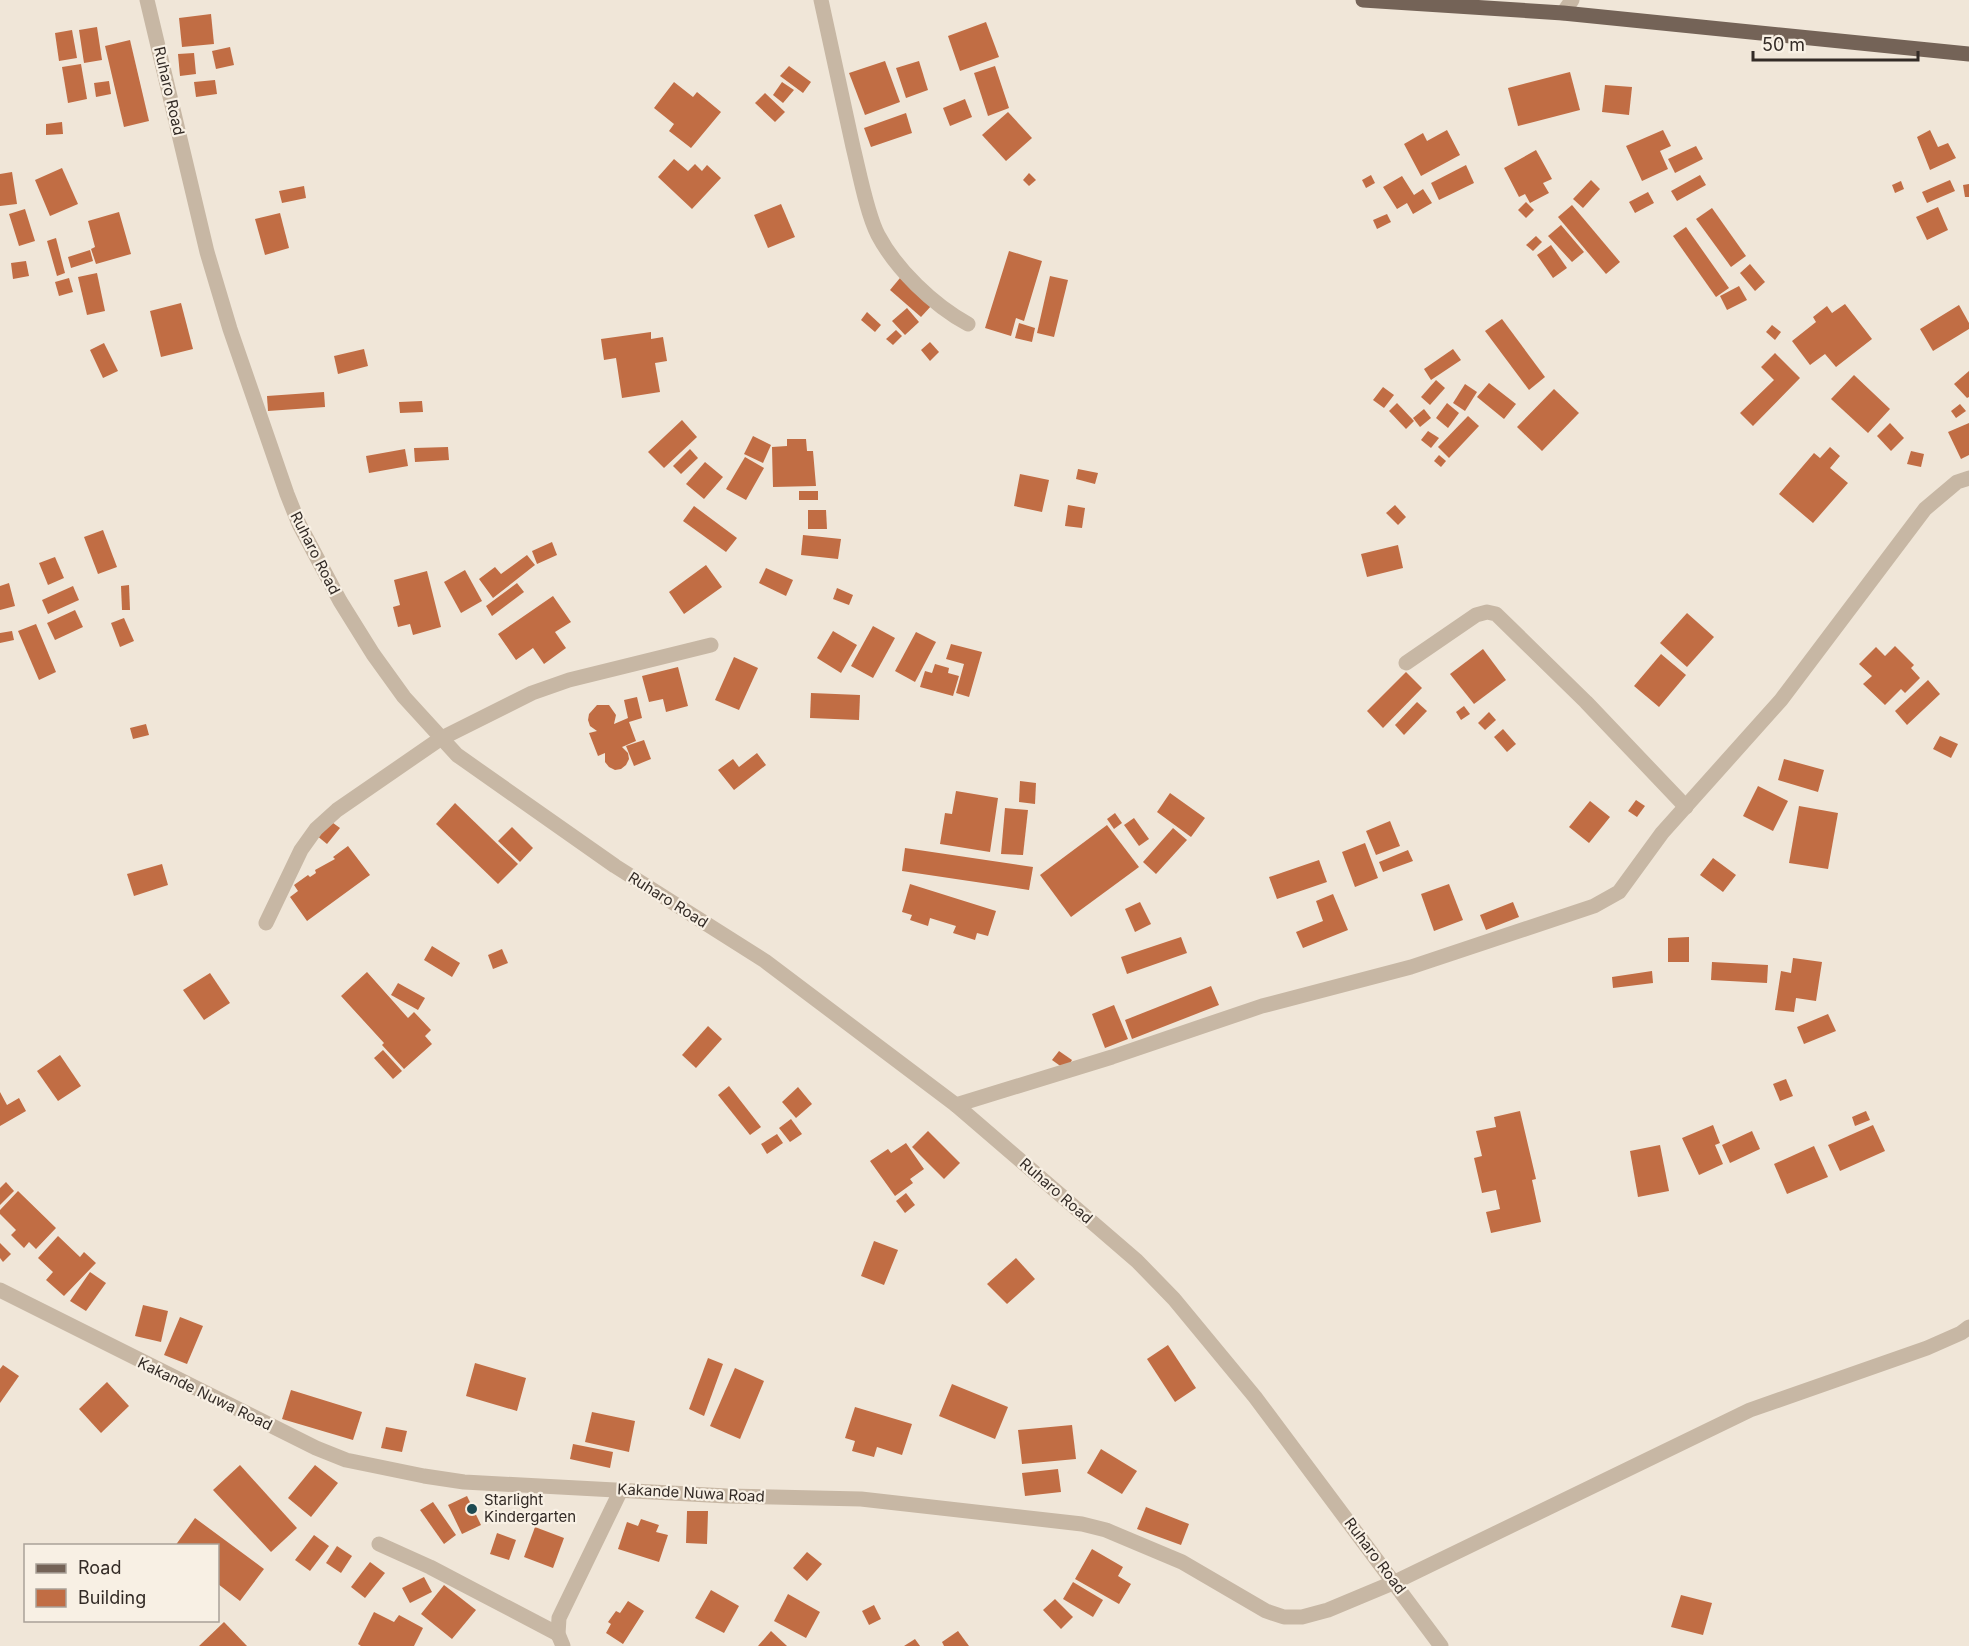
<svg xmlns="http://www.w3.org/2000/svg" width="1969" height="1646" viewBox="0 0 1969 1646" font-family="Inter,sans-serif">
<rect width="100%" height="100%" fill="#f0e6d8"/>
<g fill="#c16d44">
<polygon points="211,14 214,44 182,47 179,18"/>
<polygon points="986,22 999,57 960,71 948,36"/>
<polygon points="97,27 102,60 84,63 79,30"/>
<polygon points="72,30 77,58 59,61 55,33"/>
<polygon points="130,40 149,121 124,127 105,46"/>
<polygon points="230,47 234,65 216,69 212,51"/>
<polygon points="194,53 196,74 180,76 178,54"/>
<polygon points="885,61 900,102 865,115 849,73"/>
<polygon points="919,61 928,90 906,98 896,68"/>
<polygon points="81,64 87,99 68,103 62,67"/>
<polygon points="789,66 811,82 803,93 780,76"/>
<polygon points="995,66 1009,108 988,116 974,73"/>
<polygon points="1570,72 1580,110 1518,126 1508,88"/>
<polygon points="215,80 217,94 196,97 194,82"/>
<polygon points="109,81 111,94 96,97 94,83"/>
<polygon points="674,82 693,97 697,92 721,112 691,148 669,131 674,124 654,108"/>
<polygon points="782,82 794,90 783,103 773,95"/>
<polygon points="1605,85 1632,87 1629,115 1602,112"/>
<polygon points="765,93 785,112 775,122 755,103"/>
<polygon points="965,99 972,117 950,126 943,108"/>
<polygon points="1008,112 1032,138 1006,161 982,135"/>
<polygon points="906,113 912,133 871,147 864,128"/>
<polygon points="62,122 63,134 46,135 46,124"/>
<polygon points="1447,130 1460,155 1421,176 1404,144 1423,133 1427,141"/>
<polygon points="1663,130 1671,146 1660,151 1668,169 1642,181 1626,146"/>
<polygon points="1930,130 1938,147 1948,143 1956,158 1930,170 1917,137"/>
<polygon points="1696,146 1703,159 1675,173 1668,159"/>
<polygon points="1536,150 1552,179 1543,183 1549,193 1530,203 1525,194 1519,197 1504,168"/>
<polygon points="674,159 688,171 695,164 702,171 707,165 721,178 692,209 658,177"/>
<polygon points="1466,165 1474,183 1439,200 1431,183"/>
<polygon points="62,168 78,204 50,216 35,180"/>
<polygon points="12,172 17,204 0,206 0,174"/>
<polygon points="1029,173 1036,180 1029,186 1023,180"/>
<polygon points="1371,175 1375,183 1366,188 1362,180"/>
<polygon points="1700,175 1706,185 1677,201 1671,191"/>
<polygon points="1402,176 1414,195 1423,189 1432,203 1413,214 1407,203 1397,209 1383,187"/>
<polygon points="1591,180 1600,189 1583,208 1573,199"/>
<polygon points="1950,180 1955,191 1927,203 1922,192"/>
<polygon points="1901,181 1904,189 1895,193 1892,185"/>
<polygon points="1969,184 1969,197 1965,197 1963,185"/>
<polygon points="304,186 306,198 282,203 279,191"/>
<polygon points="1648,192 1654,203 1635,213 1629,202"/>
<polygon points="1526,202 1534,210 1526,218 1518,210"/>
<polygon points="781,204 795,237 768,248 754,215"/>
<polygon points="1572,205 1620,262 1606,274 1558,217"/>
<polygon points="1938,207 1948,230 1927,240 1916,217"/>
<polygon points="1712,208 1746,256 1731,267 1696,219"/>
<polygon points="25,209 35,241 19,246 9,214"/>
<polygon points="119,212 131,254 96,264 91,249 95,247 88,221"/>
<polygon points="280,213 289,248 265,255 255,219"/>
<polygon points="1387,214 1391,222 1377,229 1373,220"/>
<polygon points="1561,225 1584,252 1572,262 1548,236"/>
<polygon points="1686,227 1729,288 1716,297 1673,236"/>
<polygon points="1536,236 1542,242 1533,251 1526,245"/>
<polygon points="56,238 65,273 57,276 47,241"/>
<polygon points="1551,245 1567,268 1553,278 1537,255"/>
<polygon points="90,250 93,261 71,268 68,257"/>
<polygon points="1009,251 1042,261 1024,321 1016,318 1011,336 985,328"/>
<polygon points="26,261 29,276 13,279 11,263"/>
<polygon points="1750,264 1765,282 1755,291 1740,273"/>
<polygon points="97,273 105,311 87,315 78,277"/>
<polygon points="1050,276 1068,280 1054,337 1037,333"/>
<polygon points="69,278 73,292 59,296 55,282"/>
<polygon points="900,278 932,305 921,317 890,290"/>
<polygon points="1739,286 1747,300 1727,310 1720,296"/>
<polygon points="181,303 193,349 161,357 150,311"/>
<polygon points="1845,304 1872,339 1836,367 1825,354 1810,365 1792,341 1816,322 1813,317 1827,306 1832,313"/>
<polygon points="1959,305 1969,323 1969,329 1933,351 1920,329"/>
<polygon points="907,308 919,322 905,335 892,321"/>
<polygon points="867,312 881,325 875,332 861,320"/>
<polygon points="1502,319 1545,377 1529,390 1485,331"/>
<polygon points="1019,323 1035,328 1032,342 1015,338"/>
<polygon points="1772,325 1781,332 1775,340 1766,332"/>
<polygon points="896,330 902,336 893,345 886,339"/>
<polygon points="651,332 651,339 663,337 667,361 655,363 660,392 622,398 616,358 604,360 601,339"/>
<polygon points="930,342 939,352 930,361 921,350"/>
<polygon points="104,343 118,371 103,378 90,350"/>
<polygon points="364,349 368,366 338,374 334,356"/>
<polygon points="1453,349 1461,360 1431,380 1424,369"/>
<polygon points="1775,353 1800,378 1753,426 1740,413 1774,380 1761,367"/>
<polygon points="1969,371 1969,397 1967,398 1954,384"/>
<polygon points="1854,375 1890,409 1868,433 1831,399"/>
<polygon points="1436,380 1445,388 1430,405 1421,397"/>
<polygon points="1489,383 1516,404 1504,419 1477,397"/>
<polygon points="1465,384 1477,392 1465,411 1453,403"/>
<polygon points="1383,387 1394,395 1384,408 1373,400"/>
<polygon points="1554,389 1579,413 1542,451 1517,427"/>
<polygon points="324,392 325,407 268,411 267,396"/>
<polygon points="422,401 423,412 400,413 399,402"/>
<polygon points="1397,403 1414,421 1406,429 1389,411"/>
<polygon points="1447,403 1459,413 1448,428 1436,418"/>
<polygon points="1960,404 1966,411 1956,418 1951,411"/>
<polygon points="1424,409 1431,418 1420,427 1413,418"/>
<polygon points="1468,416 1479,426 1449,458 1438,447"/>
<polygon points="682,420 697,437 664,468 648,452"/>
<polygon points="1890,423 1904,438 1891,451 1877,436"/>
<polygon points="1969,423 1969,455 1961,459 1948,432"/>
<polygon points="1428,431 1439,438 1431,448 1421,440"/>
<polygon points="753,436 771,445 763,463 744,454"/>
<polygon points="787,439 806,439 807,451 813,451 816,486 773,487 772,447 787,446"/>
<polygon points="448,447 449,460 415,462 414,448"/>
<polygon points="1830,447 1840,456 1830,468 1848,483 1813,523 1779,494 1814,453 1820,458"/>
<polygon points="405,449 408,466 369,473 366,456"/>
<polygon points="690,449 698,458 681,474 673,466"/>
<polygon points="1911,451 1924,454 1921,467 1907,464"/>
<polygon points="1439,455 1446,461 1441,467 1434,461"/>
<polygon points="745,457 764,468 746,500 726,489"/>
<polygon points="705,462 723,477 704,499 686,484"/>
<polygon points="1078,469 1098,473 1095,484 1076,479"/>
<polygon points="1020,474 1049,480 1042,512 1014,506"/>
<rect x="799" y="491" width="19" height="9"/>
<polygon points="1068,505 1085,508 1082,528 1065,526"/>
<polygon points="1395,505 1406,517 1398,525 1386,513"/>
<polygon points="694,506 737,538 726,552 683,521"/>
<polygon points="808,510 826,510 827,529 808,529"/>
<polygon points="103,530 117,567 98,574 84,537"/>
<polygon points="803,535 841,539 838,559 801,555"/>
<polygon points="552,542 557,555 537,564 532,551"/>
<polygon points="1398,545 1403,568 1367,577 1361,554"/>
<polygon points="527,555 535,565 493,598 479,579 495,567 501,574"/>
<polygon points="55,557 64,578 48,585 39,563"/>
<polygon points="706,565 722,587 684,614 669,592"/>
<polygon points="766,568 793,580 786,596 759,583"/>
<polygon points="465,570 482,601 461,613 444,582"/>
<polygon points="427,571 441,627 413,635 410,624 398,627 393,607 400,605 394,580"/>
<polygon points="9,583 15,606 0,610 0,586"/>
<polygon points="517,583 524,592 492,616 486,606"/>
<polygon points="129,585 130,610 122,610 121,586"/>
<polygon points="73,586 79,600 48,614 42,600"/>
<polygon points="837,588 853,595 849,605 833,599"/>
<polygon points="553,596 571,622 555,632 566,648 544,664 533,648 516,660 498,634"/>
<polygon points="75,610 83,627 55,640 47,623"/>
<polygon points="1687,613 1714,637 1687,667 1660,643"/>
<polygon points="124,618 134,641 120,647 111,623"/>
<polygon points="36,624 56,672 39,680 18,631"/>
<polygon points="873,626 895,638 873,678 851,666"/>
<polygon points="12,631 14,640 0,643 0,633"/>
<polygon points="833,631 857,645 841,673 817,658"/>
<polygon points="916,632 936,642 915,682 895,671"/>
<polygon points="951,644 982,652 969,697 956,693 964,664 946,659"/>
<polygon points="1895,646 1914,665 1911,668 1920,678 1905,693 1901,689 1885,705 1863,684 1872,676 1859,664 1876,647 1885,656"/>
<polygon points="1483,649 1506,680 1474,704 1450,674"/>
<polygon points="1661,654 1686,675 1659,707 1634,686"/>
<polygon points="734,657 758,668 739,710 715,700"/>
<polygon points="935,664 949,668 948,673 959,676 953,696 920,687 925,671 932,673"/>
<polygon points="678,667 688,706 666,712 663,699 649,702 642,676"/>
<polygon points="1406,672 1422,688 1383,728 1367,711"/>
<polygon points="1928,680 1940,694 1907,725 1895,711"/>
<polygon points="811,693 860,695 859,720 810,718"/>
<polygon points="637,697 642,718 629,722 636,741 622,747 628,753 629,759 626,765 621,769 615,770 609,767 605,762 605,753 598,756 589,733 597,731 590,726 588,720 589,714 597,705 609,705 616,715 614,724 628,718 624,700"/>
<polygon points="1417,702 1427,711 1404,735 1395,725"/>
<polygon points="1464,706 1470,714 1461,720 1456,712"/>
<polygon points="1489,712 1496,720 1485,730 1478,723"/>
<polygon points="146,724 149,735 133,739 130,728"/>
<polygon points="1503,729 1516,744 1507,752 1494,737"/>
<polygon points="1940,736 1958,744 1951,758 1933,749"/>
<polygon points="644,740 651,759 634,766 626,746"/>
<polygon points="757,753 766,765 734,790 718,770 733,759 739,767"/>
<polygon points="1784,759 1824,770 1818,792 1778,780"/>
<polygon points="1020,781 1036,783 1035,804 1019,802"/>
<polygon points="1758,786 1788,801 1773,831 1743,816"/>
<polygon points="956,791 998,798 990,852 940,844 945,813 952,814"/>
<polygon points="1170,793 1205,818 1191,837 1157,812"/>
<polygon points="1636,800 1645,806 1637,817 1628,811"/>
<polygon points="1590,801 1610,817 1589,843 1569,827"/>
<polygon points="455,803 518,864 498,884 436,824"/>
<polygon points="1799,806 1838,813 1828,869 1789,863"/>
<polygon points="1005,808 1028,810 1023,855 1001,854"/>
<polygon points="1115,813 1122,823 1114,829 1107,819"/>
<polygon points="1134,818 1149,839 1139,846 1124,825"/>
<polygon points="329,820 340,828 327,844 316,835"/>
<polygon points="1390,821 1400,846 1376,855 1366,831"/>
<polygon points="1107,825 1139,867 1071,917 1040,875"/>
<polygon points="512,827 533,848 520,862 498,841"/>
<polygon points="1173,828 1187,840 1156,874 1143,862"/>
<polygon points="1365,843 1378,878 1355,887 1342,852"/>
<polygon points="348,846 370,875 307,921 290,897 298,891 294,885 308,875 310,877 316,873 315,870 335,859 333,857"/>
<polygon points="905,848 1033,867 1029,890 902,871"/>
<polygon points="1408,850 1413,861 1383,872 1379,862"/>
<polygon points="1713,858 1736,875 1723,892 1700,875"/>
<polygon points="1319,860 1327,882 1277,899 1269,877"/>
<polygon points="162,864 168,885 134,896 127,874"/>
<polygon points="910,884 996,911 988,936 977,933 975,940 953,933 956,926 930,918 928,926 910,920 912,915 902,912"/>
<polygon points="1449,884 1463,920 1434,931 1421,894"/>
<polygon points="1333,894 1348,930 1303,948 1296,932 1323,921 1316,901"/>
<polygon points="1140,902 1151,924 1135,932 1125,909"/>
<polygon points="1513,902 1519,917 1486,930 1480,915"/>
<polygon points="1181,937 1187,953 1127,974 1121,957"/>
<polygon points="1689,937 1689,962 1668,962 1668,938"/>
<polygon points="432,946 460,963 452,977 424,960"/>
<polygon points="502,949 508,963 493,969 488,955"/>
<polygon points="1793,958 1822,962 1816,1001 1796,998 1794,1012 1775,1010 1781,971 1791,973"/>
<polygon points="1712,962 1768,965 1767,983 1711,980"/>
<polygon points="1652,971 1653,983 1613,988 1612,977"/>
<polygon points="367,972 408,1018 414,1012 431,1030 425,1036 432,1044 404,1069 382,1045 384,1043 341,996"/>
<polygon points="210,973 230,1003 204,1020 183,990"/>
<polygon points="398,983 425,998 418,1010 391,995"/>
<polygon points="1211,986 1219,1005 1132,1039 1125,1020"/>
<polygon points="1114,1005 1128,1039 1105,1048 1092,1014"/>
<polygon points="1828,1014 1836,1031 1804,1044 1797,1027"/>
<polygon points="708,1026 722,1039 696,1068 682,1055"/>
<polygon points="383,1050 402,1071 393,1079 374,1058"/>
<polygon points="1059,1051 1072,1060 1066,1070 1052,1060"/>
<polygon points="60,1055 81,1086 58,1101 37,1071"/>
<polygon points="1786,1079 1793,1096 1780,1101 1773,1084"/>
<polygon points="729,1086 761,1127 750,1135 718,1095"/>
<polygon points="798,1087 812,1104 796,1118 782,1102"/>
<polygon points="0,1092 7,1105 19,1098 26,1111 0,1126"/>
<polygon points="1520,1111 1536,1179 1532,1180 1541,1222 1491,1233 1486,1212 1500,1209 1496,1190 1482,1193 1474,1158 1482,1156 1476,1131 1496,1127 1494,1117"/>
<polygon points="1866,1111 1870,1120 1855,1126 1852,1117"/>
<polygon points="791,1119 802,1134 790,1142 779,1128"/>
<polygon points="1713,1125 1720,1143 1715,1145 1723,1164 1699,1175 1682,1138"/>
<polygon points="1873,1125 1885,1151 1840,1171 1828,1145"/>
<polygon points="928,1131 960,1163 944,1179 912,1147"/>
<polygon points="1752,1131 1760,1149 1730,1163 1722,1145"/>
<polygon points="777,1134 783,1143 767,1154 761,1144"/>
<polygon points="906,1143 924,1169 910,1179 913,1183 895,1196 870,1161 888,1149 891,1153"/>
<polygon points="1660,1145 1669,1191 1638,1197 1630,1151"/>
<polygon points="1814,1146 1828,1177 1787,1194 1774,1164"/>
<polygon points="6,1182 14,1191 0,1205 0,1188"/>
<polygon points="18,1191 56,1228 36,1249 29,1242 24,1248 11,1235 16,1230 0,1214 0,1210"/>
<polygon points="906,1193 915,1205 905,1213 896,1201"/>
<polygon points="58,1236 80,1257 84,1252 96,1263 64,1296 46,1280 53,1272 38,1258"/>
<polygon points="874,1241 898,1250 884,1285 861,1276"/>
<polygon points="0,1243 11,1254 3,1262 0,1258"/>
<polygon points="1016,1258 1035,1279 1007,1304 987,1284"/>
<polygon points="90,1272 106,1283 86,1311 70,1301"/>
<polygon points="143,1305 168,1311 161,1342 135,1336"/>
<polygon points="180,1317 203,1326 187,1364 164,1355"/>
<polygon points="1168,1345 1196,1388 1175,1402 1147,1359"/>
<polygon points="708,1358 723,1364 704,1416 689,1409"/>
<polygon points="475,1363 526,1378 517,1411 466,1396"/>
<polygon points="3,1365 19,1376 0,1403 0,1369"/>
<polygon points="735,1368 764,1381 740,1439 710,1426"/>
<polygon points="107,1382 129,1406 101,1433 79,1409"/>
<polygon points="952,1384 1008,1407 995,1439 939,1416"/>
<polygon points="291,1390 362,1412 353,1440 282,1419"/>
<polygon points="855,1407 912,1424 902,1455 877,1447 874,1457 852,1451 855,1441 845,1438"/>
<polygon points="592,1412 635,1421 629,1452 585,1442"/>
<polygon points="1072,1425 1076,1459 1022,1464 1018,1430"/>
<polygon points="386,1427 407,1431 402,1452 381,1448"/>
<polygon points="573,1444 613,1452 610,1468 570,1459"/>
<polygon points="1101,1449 1137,1471 1122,1494 1087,1473"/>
<polygon points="240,1465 297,1528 271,1552 213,1490"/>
<polygon points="315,1465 338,1483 311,1517 288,1498"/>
<polygon points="1058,1469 1061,1492 1025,1496 1022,1473"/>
<polygon points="467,1496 481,1525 462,1534 448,1505"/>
<polygon points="433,1502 456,1535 444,1544 420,1510"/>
<polygon points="1146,1507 1189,1524 1181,1545 1137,1529"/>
<polygon points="687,1511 708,1511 707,1544 686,1543"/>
<polygon points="195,1518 264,1569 240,1601 218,1584 218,1546 175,1546"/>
<polygon points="641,1519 659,1525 656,1532 668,1535 659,1562 618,1549 627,1522 638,1526"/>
<polygon points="535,1527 564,1538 553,1568 524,1557"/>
<polygon points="497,1533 516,1540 509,1560 490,1554"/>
<polygon points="314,1535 329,1546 310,1571 295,1560"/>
<polygon points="337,1546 352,1556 341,1573 326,1563"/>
<polygon points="1092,1549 1123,1567 1118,1576 1131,1584 1119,1604 1075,1579"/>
<polygon points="807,1552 822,1564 807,1581 793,1568"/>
<polygon points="370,1562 385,1573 365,1598 351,1587"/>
<polygon points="424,1577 432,1592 410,1603 402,1588"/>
<polygon points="1073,1582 1103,1600 1093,1617 1063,1599"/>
<polygon points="444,1585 476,1610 452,1639 421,1614"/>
<polygon points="711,1590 739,1606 724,1633 695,1618"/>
<polygon points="788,1594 820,1612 806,1638 774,1621"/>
<polygon points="1681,1595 1712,1603 1703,1635 1671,1627"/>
<polygon points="1055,1599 1073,1617 1061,1629 1043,1610"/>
<polygon points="628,1601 644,1611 623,1644 606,1633 611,1624 608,1622 616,1611 620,1613"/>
<polygon points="874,1605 881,1619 869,1625 862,1611"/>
<polygon points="374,1612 394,1622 399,1615 423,1628 414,1646 361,1646 358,1644"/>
<polygon points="224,1622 247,1646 199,1646"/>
<polygon points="771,1631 787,1646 758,1646"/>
<polygon points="958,1631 969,1646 944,1646 942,1642"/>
<polygon points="915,1639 920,1646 904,1646"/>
</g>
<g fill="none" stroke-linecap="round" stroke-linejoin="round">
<g stroke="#c7b7a4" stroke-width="15">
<polyline points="147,0 207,252 230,329 287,494 299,524 340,601 373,654 404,697 457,755 615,866 765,961 956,1105 1137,1261 1174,1299 1255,1397 1441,1646"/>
<path d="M821,0C832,49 842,98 853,147C859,171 867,214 878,235C896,269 933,305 968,324"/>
<polyline points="1563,13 1572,0"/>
<polyline points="1406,663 1476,615 1487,612 1496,614 1586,702 1686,807"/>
<polyline points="266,923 301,850 316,829 337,810 440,739 532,693 569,680 711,645"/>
<polyline points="956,1105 1112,1057 1262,1006 1411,967 1594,906 1619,892 1662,833 1781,700 1925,509 1957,482 1969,478"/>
<polyline points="0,1290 316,1448 346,1460 424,1476 464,1482 727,1496 861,1499 1082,1524 1106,1530 1182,1562 1266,1611 1284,1617 1302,1617 1328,1610 1395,1582 1750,1410 1927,1348 1961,1333 1969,1327"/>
<polyline points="379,1544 430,1567 558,1634"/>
<polyline points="563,1646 558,1634 559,1618 621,1490"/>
</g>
<polyline stroke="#746357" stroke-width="15" points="1363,0 1563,13 1969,54"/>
</g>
<circle fill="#1d4a52" stroke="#f8f0e4" stroke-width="2" cx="472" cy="1509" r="6"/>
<g text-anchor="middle" stroke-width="4.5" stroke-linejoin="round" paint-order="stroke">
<g font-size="15" fill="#332b26" stroke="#f8f0e4">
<text transform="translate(169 91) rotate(77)" y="5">Ruharo Road</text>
<text transform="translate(315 553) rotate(63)" y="5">Ruharo Road</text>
<text transform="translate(668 900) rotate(32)" y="5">Ruharo Road</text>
<text transform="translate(1056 1191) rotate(41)" y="5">Ruharo Road</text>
<text transform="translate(205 1394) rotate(26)" y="5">Kakande Nuwa Road</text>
<text transform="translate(691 1493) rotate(3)" y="5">Kakande Nuwa Road</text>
<text transform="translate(1375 1556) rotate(53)" y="5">Ruharo Road</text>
</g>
<g font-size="15" fill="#332b26" stroke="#f8f0e4" text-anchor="start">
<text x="484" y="1505">Starlight<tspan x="484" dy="17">Kindergarten</tspan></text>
</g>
</g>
<rect x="24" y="1544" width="195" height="78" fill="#f8f0e4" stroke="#a9a198" stroke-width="1.5"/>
<rect x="36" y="1564" width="30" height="9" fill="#746357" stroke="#a9a198" stroke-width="1.5"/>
<text x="78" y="1574" font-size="18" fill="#332b26">Road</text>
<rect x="36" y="1589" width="30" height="18" fill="#c16d44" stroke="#a9a198" stroke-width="1.5"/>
<text x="78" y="1604" font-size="18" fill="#332b26">Building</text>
<path d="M1753 51v9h165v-9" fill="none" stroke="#332b26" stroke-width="3"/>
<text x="1762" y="51" font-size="18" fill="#332b26" stroke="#f8f0e4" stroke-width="4.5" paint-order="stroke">50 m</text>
</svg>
